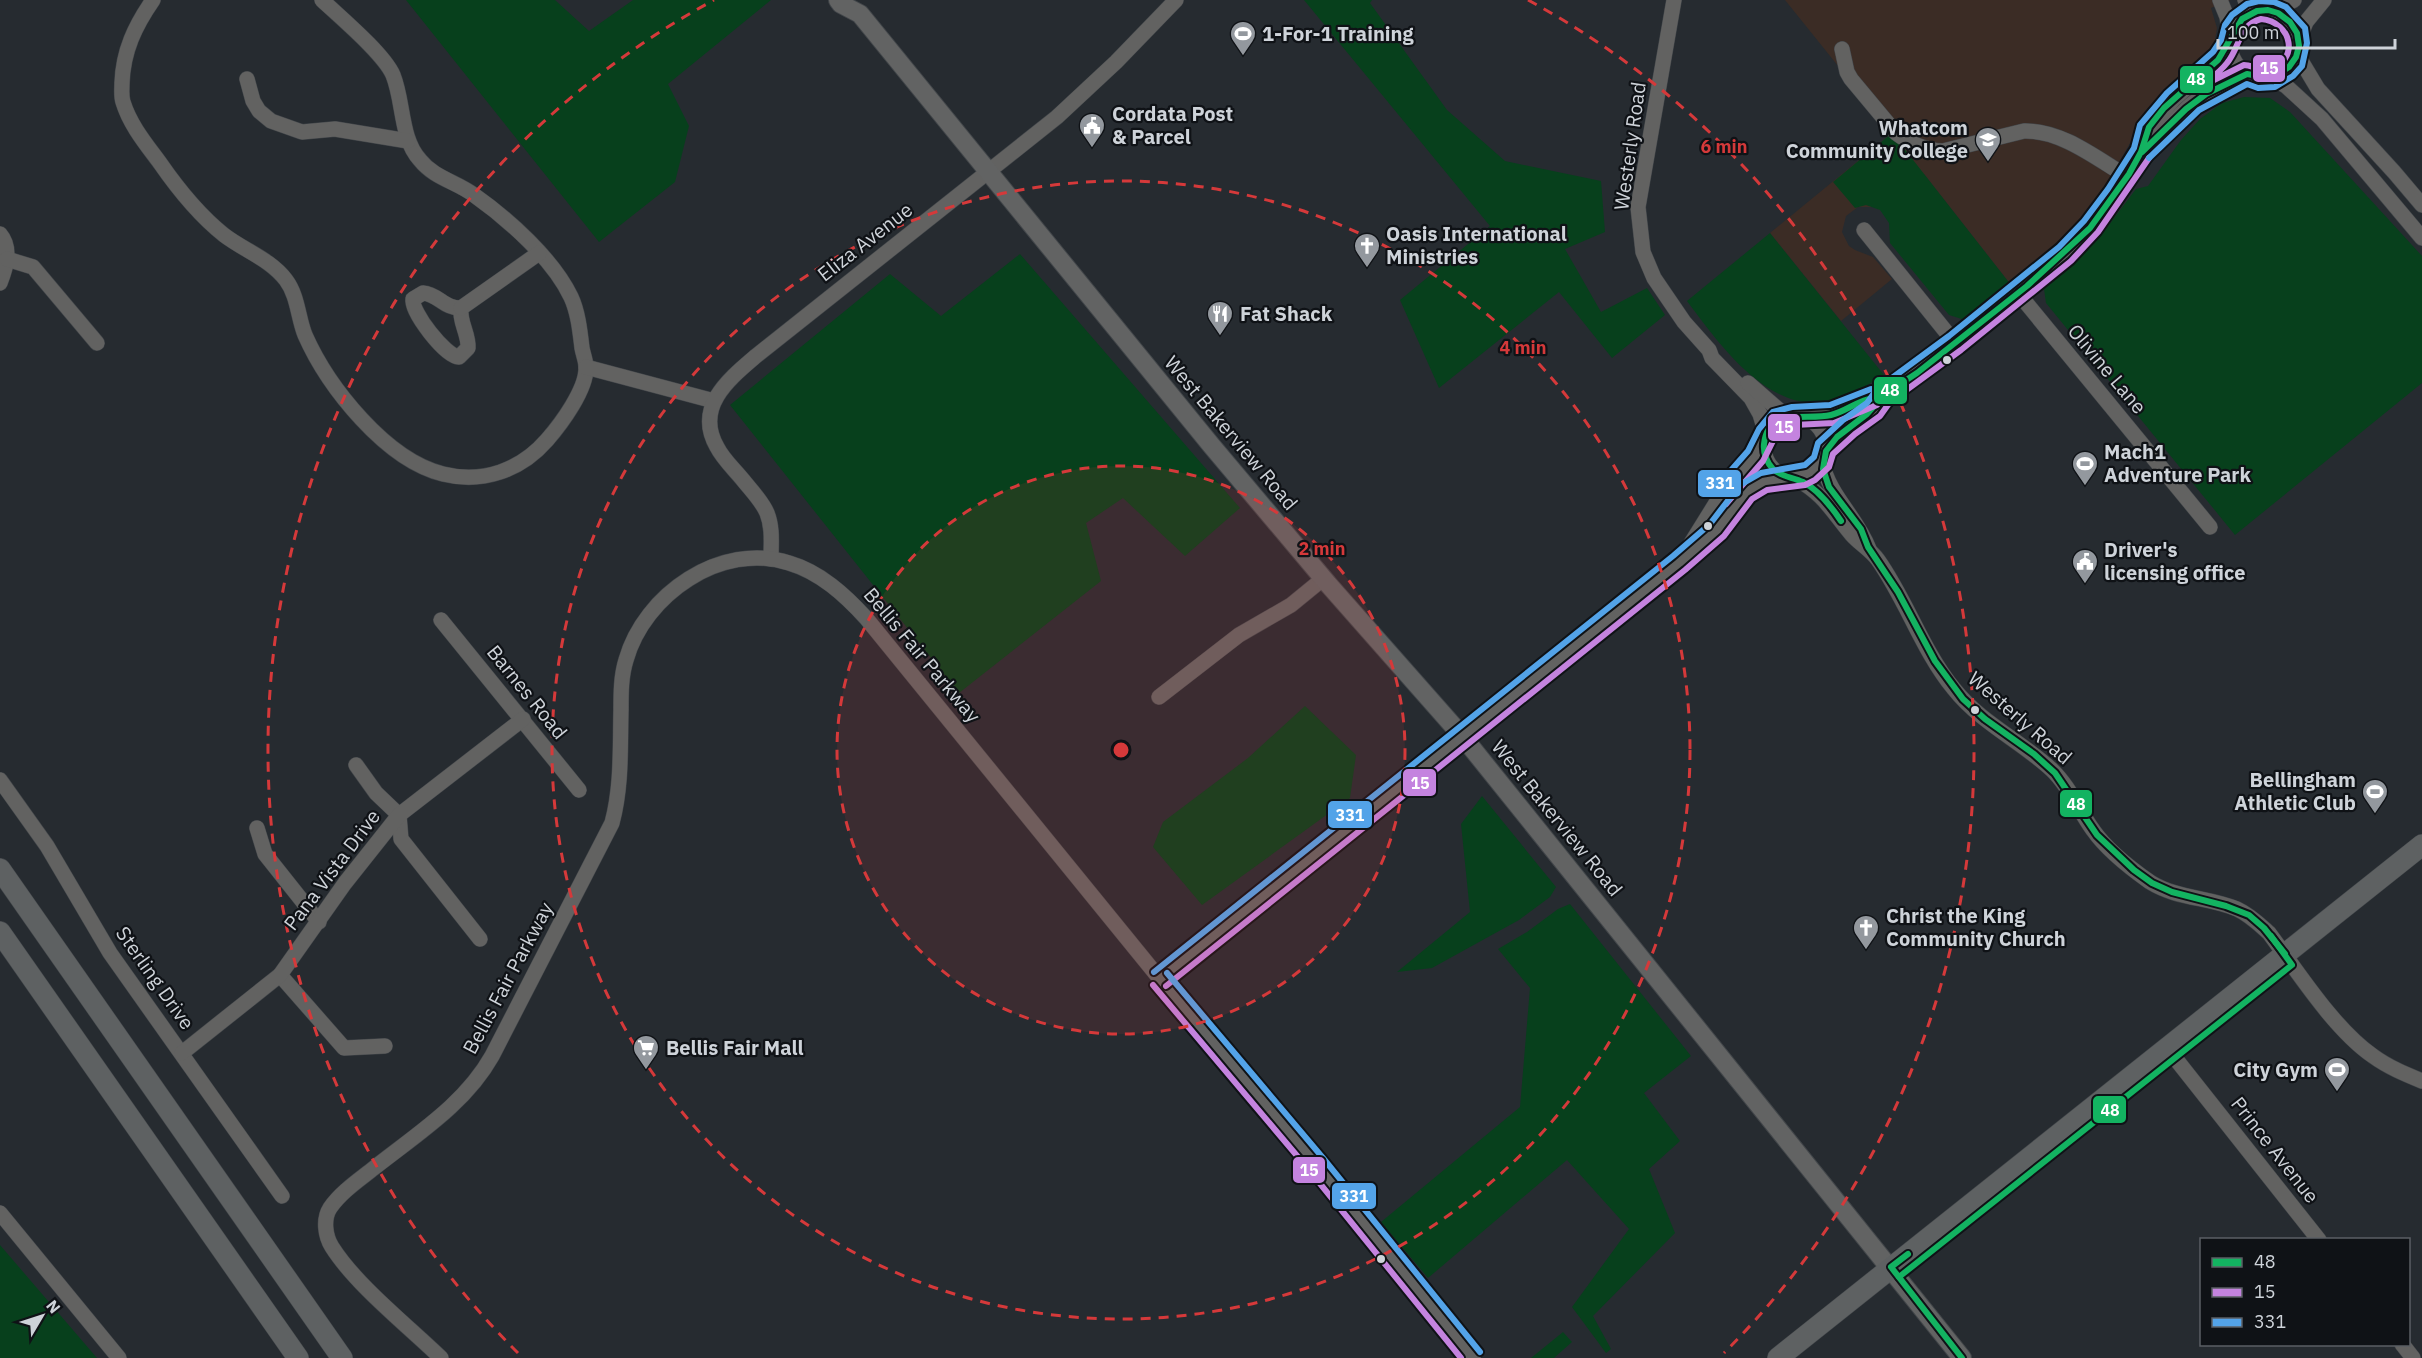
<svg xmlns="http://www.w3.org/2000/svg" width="2422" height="1358" viewBox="0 0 2422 1358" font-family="'IBM Plex Sans',sans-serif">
<rect width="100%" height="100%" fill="#262b30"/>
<polygon fill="#3b2c25" points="1785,0 2231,0 2211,8 2217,28 2214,45 2201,62 2175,81 2145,111 2141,124 2097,200 2062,242 2011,285 1924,174 1880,210 1874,207 1858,207 1846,216 1842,232 1849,246 1855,250 1873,257 1892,279 1841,321 1770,233 1892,133"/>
<g fill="#07401c">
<polygon points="406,0 555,0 589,31 633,0 771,0 668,84 689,126 675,182 599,242"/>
<polygon points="1304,0 1372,0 1370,3 1447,110 1505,161 1601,181 1605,232 1565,249 1601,312 1647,288 1665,315 1612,358 1559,292 1439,388 1400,300 1490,226"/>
<polygon points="2244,97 2270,98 2290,112 2422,256 2422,383 2235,535 2046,303 2044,289 2102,234 2136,189 2148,186 2181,140 2200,119 2222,103"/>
<polygon points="1892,133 2011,285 1965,320 1949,315 1890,243 1889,223 1880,210 1866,205 1855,208 1833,182"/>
<path d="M1770,233L1884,375C1864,387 1841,403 1817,403C1761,404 1717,341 1687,301Z"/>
<polygon points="1020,254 1240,508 1185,556 1123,498 1086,523 1101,581 959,693 730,405 890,274 941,316"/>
<polygon points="1305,706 1356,755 1350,798 1202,905 1153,847 1163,822 1248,758"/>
<polygon points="1482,796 1556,887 1550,897 1519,920 1432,968 1397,972 1470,912 1461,824"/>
<polygon points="1570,904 1691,1056 1644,1093 1680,1141 1649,1169 1675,1233 1593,1316 1611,1349 1606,1353 1572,1307 1629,1229 1567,1160 1428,1278 1381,1222 1520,1107 1530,988 1498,949 1527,932 1558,909"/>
<polygon points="0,1245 97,1358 0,1358"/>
<polygon points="1563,1332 1572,1342 1554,1358 1531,1358"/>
</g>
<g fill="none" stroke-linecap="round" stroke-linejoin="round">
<defs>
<g id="minor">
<path d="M153,0C135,26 123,51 122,83C122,89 121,96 123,102C130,125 146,144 160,163C178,189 199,215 224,235C245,251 270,259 286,280C298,296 298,318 305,335C328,387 386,460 443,474C483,484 521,470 547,440C561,424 587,389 586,367C586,361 583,354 582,348C580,331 578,312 571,297C553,259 508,219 474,195C457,182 434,178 420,160C400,138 404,102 393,75C384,54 340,17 322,0"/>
<polyline points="1674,0 1638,207 1643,252 1654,278 1684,322 1709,350 1712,358 1751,398 1760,414 1766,434"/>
<polyline points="2220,0 2227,17 2230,37"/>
<polyline points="2245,0 2260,10"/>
<circle cx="2264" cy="44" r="34"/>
<polyline points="2272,11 2294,0"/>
<polyline points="2298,42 2306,22 2324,0"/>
<path d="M1842,49L1847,72L1851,79L1896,133C1909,143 1927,151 1943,151L2024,131C2061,130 2096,158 2126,176"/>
<polyline points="2297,54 2318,89 2394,172 2422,205"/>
<polyline points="2272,78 2286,86 2322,119 2422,238"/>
<polyline points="247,79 253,101 259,111 271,121 302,132 335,129 408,141"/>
<path d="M2142,152C2161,138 2174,118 2193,103C2210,90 2228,83 2247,74"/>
<polyline points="1864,230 1955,343"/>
<path d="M0,234C12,248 6,268 0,283"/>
<polyline points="7,259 33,267 97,343"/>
<path d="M423,293C438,294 445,309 461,308C459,322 469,334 468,348L459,357C445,356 411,312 413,299Z"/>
<polyline points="2018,293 2210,527"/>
<polyline points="461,308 539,253"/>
<polyline points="586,367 714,401"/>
<polyline points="1748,383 1787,417"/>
<polyline points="1802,416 1832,414 1868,398 1883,396"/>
<circle cx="1795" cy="447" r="31"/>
<polyline points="1825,449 1849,427 1874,409 1883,396 1955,343 2018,293 2065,254 2091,227 2115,194 2142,152 2147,130 2173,100 2220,58 2229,44"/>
<path d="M1822,462C1829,496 1857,517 1869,549"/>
<path d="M1795,478C1825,495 1831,510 1852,535C1860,544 1871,550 1878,560C1907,601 1922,650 1954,689C1981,723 2021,741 2052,770C2070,787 2079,811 2093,830C2107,850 2130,868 2150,882C2177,899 2209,897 2237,909C2250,915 2259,924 2269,933C2298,972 2334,1029 2373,1056C2388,1067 2405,1074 2422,1081"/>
<polyline points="1685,553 1721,495 1756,456 1764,444"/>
<path d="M771,559C771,544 773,528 767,513C762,501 751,490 743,480C734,469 723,459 717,447C694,407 729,379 756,356L1057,117L1116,62L1176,0"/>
<polyline points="441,620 579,790"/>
<polyline points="1159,697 1239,635 1291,605 1324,578"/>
<polyline points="356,765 376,793 399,815 401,839 480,939"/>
<polyline points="0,780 47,846 110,953 282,1196"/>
<polyline points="257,828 265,854 319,922"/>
<polyline points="280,975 344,1048 385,1046"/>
<path d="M1160,979L1679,563C1692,552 1708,542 1718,529C1744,498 1742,486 1786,477"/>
<polyline points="182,1053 280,975 345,883 399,815 523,719"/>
<polyline points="2175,1058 2319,1240"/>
<polyline points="0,1213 119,1358"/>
<polyline points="2402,1344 2413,1358"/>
<path d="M441,1358C408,1326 356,1285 332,1247C325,1236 323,1219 330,1208C341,1192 359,1180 374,1168C417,1134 465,1104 492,1056L612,823C622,786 620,747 621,710C621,693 621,676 626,660C644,595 721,541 789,563C820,572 845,595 866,618L1160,979L1316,1164L1473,1358"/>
</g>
<polyline id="major" points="838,0 841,4 860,14 1211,445 1328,584 1463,737 1962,1358"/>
<g id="highway">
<polyline points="0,869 342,1358"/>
<polyline points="0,932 298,1358"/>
<polyline points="1778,1358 2422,845"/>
</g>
</defs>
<use href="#minor" stroke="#42464a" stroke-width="16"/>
<use href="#major" stroke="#42464a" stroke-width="20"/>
<use href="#highway" stroke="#42464a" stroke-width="22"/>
<use href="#minor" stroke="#626261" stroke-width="15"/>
<use href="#major" stroke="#626363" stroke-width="18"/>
<use href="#highway" stroke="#5e6162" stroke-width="21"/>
<defs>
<g id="bus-1">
<polyline points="2142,152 2186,109 2206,94 2247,74 2264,77 2278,74 2289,67 2296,57 2299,46 2297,33 2290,22 2278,13 2268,10 2257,11 2242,19 2218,60 2164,108 2149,127 2141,152 2129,174 2090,228 2027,286 1917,373 1885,394 1867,414 1837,437 1826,451 1823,469 1829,487 1861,529 1868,547 1898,592 1935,661 1963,699 1985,719 2034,754 2055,773 2097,835 2134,870 2152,883 2172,892 2226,906 2249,915 2264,928 2285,954"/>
<path d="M1841,521C1831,506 1819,490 1803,482C1793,477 1781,477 1773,469C1767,463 1763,453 1764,444C1768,406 1806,421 1831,415C1847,411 1858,400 1874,398"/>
<polyline points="1908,1254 1891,1267 1962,1358"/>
<polyline points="1899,1277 2292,965 2271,936"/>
</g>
<g id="bus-2">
<path d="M2261,19C2293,22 2300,62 2268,69C2259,71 2252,65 2244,65L2202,86C2210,79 2220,72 2227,63C2240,48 2238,25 2261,19Z"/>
<polyline points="1726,504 1763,461 1774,439 1783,428 1794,425 1834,423 1877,405"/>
<polyline points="1153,985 1309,1170 1461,1358"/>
<polyline points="1166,986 1685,570 1724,536 1752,499 1767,490 1805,485 1815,480 1829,467 1833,454 1855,434 1880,416 1890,402 1961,350 2071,261 2098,232 2149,158"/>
</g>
<g id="bus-3">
<polyline points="1712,492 1748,451 1759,429 1773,412 1792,407 1830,405 1871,389"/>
<polyline points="1154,972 1673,556 1710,524 1740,485 1761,473 1805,465 1814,457 1818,443 1843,420 1867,403 1877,389 1949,336 2059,247 2084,221 2108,189 2134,148 2140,125 2167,93 2213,52 2221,40 2225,25 2232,15 2247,4 2259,1 2274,2 2286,7 2305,28 2307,43 2302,66 2293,76 2275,87 2258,88 2247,84 2199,110 2149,158"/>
<polyline points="1167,973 1323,1158 1480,1352"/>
</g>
</defs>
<use href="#bus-1" stroke="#0f1216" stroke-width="10"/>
<use href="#bus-2" stroke="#0f1216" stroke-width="10"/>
<use href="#bus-3" stroke="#0f1216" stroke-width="10"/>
<use href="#bus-1" stroke="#13b361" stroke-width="6"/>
<use href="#bus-2" stroke="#c483df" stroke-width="6"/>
<use href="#bus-3" stroke="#53a3e8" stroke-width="6"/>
</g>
<circle cx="1121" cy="750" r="284" fill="#d5393a" fill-opacity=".12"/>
<g fill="none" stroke="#d5393a" stroke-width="3" stroke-dasharray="10 8">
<circle cx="1121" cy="750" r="284"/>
<circle cx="1121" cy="750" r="569"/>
<path d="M518 1353A853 853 0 0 1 714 0M1528 0A853 853 0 0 1 1724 1353"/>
</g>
<defs>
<symbol id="stadium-pin" viewBox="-11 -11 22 30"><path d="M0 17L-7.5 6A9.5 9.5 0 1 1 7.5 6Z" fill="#93989e" stroke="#0f1216"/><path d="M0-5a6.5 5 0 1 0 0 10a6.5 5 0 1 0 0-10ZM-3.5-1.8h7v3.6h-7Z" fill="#fff"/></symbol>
<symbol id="civic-pin" viewBox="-11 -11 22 30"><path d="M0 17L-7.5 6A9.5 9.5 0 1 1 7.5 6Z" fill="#93989e" stroke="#0f1216"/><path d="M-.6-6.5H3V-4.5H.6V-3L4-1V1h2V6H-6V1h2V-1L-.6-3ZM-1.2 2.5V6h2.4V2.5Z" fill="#fff"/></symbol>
<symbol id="university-pin" viewBox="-11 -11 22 30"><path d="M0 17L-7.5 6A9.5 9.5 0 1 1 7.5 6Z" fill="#93989e" stroke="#0f1216"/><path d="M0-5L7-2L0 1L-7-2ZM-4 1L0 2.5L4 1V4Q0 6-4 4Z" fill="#fff"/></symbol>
<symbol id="church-pin" viewBox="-11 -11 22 30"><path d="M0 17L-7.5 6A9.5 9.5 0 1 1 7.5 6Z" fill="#93989e" stroke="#0f1216"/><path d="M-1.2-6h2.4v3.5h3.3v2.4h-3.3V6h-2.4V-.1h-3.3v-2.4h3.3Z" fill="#fff"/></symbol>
<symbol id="restaurant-pin" viewBox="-11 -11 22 30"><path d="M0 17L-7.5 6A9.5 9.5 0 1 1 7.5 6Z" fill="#93989e" stroke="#0f1216"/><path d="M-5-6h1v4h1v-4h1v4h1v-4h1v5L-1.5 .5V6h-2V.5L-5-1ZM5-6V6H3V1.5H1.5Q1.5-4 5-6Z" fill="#fff"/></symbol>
<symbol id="supermarket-pin" viewBox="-11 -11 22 30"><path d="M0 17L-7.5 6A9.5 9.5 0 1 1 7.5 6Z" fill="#93989e" stroke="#0f1216"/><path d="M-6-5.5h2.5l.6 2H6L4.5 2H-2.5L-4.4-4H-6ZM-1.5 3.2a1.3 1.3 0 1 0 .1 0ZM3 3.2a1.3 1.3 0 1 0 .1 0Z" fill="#fff"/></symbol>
</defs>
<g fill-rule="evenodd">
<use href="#stadium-pin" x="1228" y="19" width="30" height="40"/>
<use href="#civic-pin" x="1077" y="111" width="30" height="40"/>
<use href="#university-pin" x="1973" y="125" width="30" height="40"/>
<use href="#church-pin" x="1352" y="231" width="30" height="40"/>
<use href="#restaurant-pin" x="1205" y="299" width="30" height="40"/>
<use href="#stadium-pin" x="2070" y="449" width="30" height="40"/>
<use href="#civic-pin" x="2070" y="547" width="30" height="40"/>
<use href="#stadium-pin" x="2360" y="777" width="30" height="40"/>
<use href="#church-pin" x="1851" y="913" width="30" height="40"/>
<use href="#supermarket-pin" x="631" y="1033" width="30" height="40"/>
<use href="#stadium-pin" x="2322" y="1055" width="30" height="40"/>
</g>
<g fill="#ced3d9" stroke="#0f1216" stroke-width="2">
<circle cx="1947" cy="360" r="5"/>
<circle cx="1708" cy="526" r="5"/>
<circle cx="1975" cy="710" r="5"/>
<circle cx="1381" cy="1259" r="5"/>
</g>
<g text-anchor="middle" stroke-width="4.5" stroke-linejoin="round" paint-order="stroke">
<g font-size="20" font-weight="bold" fill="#ced3d9" stroke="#0f1216" text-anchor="start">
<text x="1262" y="41">1-For-1 Training</text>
<text x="1112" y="121">Cordata Post<tspan x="1112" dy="23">&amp; Parcel</tspan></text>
<text x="1968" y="135" text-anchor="end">Whatcom<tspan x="1968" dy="23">Community College</tspan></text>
<text x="1386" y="241">Oasis International<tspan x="1386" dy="23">Ministries</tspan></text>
<text x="1240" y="321">Fat Shack</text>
<text x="2104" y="459">Mach1<tspan x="2104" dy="23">Adventure Park</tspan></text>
<text x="2104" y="557">Driver's<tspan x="2104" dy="23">licensing office</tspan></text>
<text x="2356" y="787" text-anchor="end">Bellingham<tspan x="2356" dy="23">Athletic Club</tspan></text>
<text x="1886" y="923">Christ the King<tspan x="1886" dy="23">Community Church</tspan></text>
<text x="666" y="1055">Bellis Fair Mall</text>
<text x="2318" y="1077" text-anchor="end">City Gym</text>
</g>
<g font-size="20" fill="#ced3d9" stroke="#0f1216">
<text transform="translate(1630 146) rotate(-82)" y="7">Westerly Road</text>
<text transform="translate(865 242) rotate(-38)" y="7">Eliza Avenue</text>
<text transform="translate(2107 369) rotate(50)" y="7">Olivine Lane</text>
<text transform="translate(1231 433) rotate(50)" y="7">West Bakerview Road</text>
<text transform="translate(922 655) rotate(50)" y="7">Bellis Fair Parkway</text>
<text transform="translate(527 692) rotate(51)" y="7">Barnes Road</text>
<text transform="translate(2020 718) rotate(41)" y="7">Westerly Road</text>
<text transform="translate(1557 818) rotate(51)" y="7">West Bakerview Road</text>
<text transform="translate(332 870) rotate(-53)" y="7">Pana Vista Drive</text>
<text transform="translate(155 978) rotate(55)" y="7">Sterling Drive</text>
<text transform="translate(508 978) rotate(-62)" y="7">Bellis Fair Parkway</text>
<text transform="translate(2275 1150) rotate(52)" y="7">Prince Avenue</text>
</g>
</g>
<circle cx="1121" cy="750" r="9" fill="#d5393a" stroke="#0f1216" stroke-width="3"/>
<g font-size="18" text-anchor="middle" font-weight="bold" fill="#d5393a" stroke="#0f1216" stroke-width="4.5" stroke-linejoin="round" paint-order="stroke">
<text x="1724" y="153">6 min</text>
<text x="1523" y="354">4 min</text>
<text x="1322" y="555">2 min</text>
</g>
<g stroke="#0f1216" stroke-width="2">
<rect x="2252" y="54" width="34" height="29" rx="6" fill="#c483df"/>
<rect x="2179" y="65" width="35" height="29" rx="6" fill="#13b361"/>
<rect x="1873" y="376" width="35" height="29" rx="6" fill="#13b361"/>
<rect x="1767" y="413" width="34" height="29" rx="6" fill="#c483df"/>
<rect x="1697" y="469" width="45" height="29" rx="6" fill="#53a3e8"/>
<rect x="1402" y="768" width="35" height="29" rx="6" fill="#c483df"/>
<rect x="2059" y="789" width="34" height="29" rx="6" fill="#13b361"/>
<rect x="1327" y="800" width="46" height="29" rx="6" fill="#53a3e8"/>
<rect x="2092" y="1095" width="35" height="29" rx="6" fill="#13b361"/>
<rect x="1292" y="1156" width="34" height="28" rx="6" fill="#c483df"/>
<rect x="1331" y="1182" width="46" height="28" rx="6" fill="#53a3e8"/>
</g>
<g font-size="16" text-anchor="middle" font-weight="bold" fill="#fff">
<text x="2269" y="74">15</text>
<text x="2196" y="85">48</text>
<text x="1890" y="396">48</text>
<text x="1784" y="433">15</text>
<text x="1720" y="489">331</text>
<text x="1420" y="789">15</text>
<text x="2076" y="810">48</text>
<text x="1350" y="821">331</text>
<text x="2110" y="1116">48</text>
<text x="1309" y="1176">15</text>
<text x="1354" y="1202">331</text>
</g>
<rect x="2200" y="1238" width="210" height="108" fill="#0f1216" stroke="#5b5f64" stroke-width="1.5"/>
<rect x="2212" y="1258" width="30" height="9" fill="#13b361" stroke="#5b5f64" stroke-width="1.5"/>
<text x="2254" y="1268" font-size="18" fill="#ced3d9">48</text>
<rect x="2212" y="1288" width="30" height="9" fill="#c483df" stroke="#5b5f64" stroke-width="1.5"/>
<text x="2254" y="1298" font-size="18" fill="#ced3d9">15</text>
<rect x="2212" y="1318" width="30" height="9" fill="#53a3e8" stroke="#5b5f64" stroke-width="1.5"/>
<text x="2254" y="1328" font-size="18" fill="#ced3d9">331</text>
<g transform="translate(42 1316) rotate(51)" stroke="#0f1216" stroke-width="4.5" paint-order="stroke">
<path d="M0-4.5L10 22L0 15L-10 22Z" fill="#ced3d9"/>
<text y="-9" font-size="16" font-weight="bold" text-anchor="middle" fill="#ced3d9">N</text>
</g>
<path d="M2218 39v9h177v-9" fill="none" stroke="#ced3d9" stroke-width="3"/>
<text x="2227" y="39" font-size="18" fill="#ced3d9" stroke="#0f1216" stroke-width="4.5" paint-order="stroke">100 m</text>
</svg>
